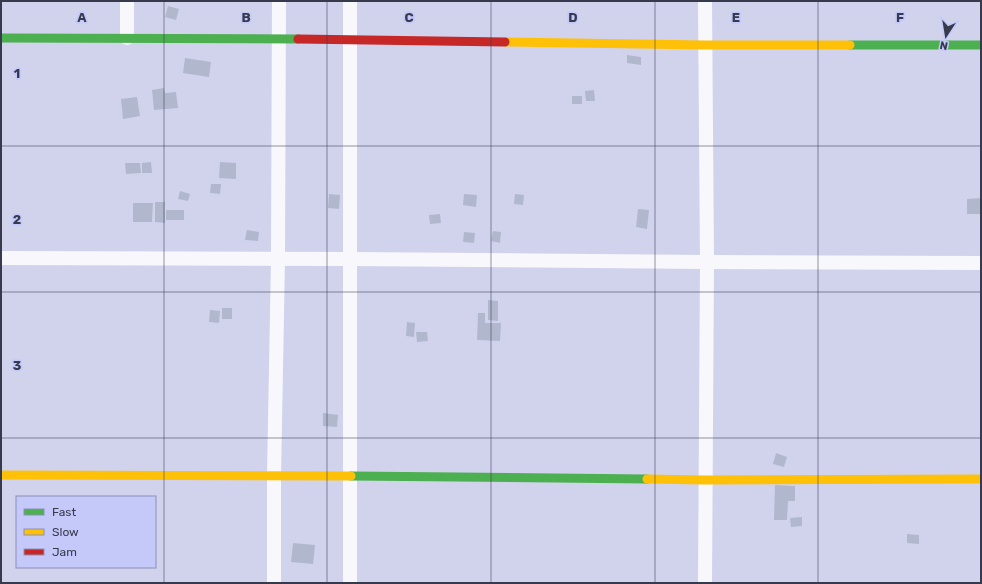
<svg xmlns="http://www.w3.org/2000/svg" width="982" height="584" viewBox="0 0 982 584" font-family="Rubik,sans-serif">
<rect width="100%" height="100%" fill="#d1d3ed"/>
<g fill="#b1b8ce">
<polygon points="168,6 179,9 176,20 165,17"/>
<polygon points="627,55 641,57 641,65 627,63"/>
<polygon points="185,58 211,62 209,77 183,73"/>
<polygon points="164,88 165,93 176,92 178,108 154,110 152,90"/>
<polygon points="594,90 595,101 586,101 585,91"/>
<rect x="572" y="96" width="10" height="8"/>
<polygon points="137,97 140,116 123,119 121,99"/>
<polygon points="151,162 152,173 142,173 142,163"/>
<polygon points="220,162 236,163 236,179 219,178"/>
<polygon points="125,163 140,163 141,173 126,174"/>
<polygon points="211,184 221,184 220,194 210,193"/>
<polygon points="180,191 190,194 188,201 178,199"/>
<polygon points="329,194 340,195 339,209 328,208"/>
<polygon points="464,194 477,195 476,207 463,205"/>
<polygon points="515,194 524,195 523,205 514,204"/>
<polygon points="981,198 981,214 967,214 967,199"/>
<polygon points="155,202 165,202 165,223 155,222"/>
<polygon points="133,203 153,203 152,222 133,222"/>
<polygon points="638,209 649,210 647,229 636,227"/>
<rect x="166" y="210" width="18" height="10"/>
<polygon points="440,214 441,223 430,224 429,215"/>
<polygon points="247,230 259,232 258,241 245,240"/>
<polygon points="493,231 501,232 500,243 491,241"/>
<polygon points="464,232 475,233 474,243 463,242"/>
<polygon points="488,300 498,301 498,321 488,320"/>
<rect x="222" y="308" width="10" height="11"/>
<polygon points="210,310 220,311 219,323 209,322"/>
<polygon points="478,313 485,313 485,323 501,323 500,341 477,340"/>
<polygon points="407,322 415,323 414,337 406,336"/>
<polygon points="416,332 427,332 428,341 417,342"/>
<polygon points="323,413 338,415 337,427 323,426"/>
<polygon points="776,453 787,457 784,467 773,464"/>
<polygon points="775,485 795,486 795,501 788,501 787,520 774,520"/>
<polygon points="802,517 802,526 791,527 790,518"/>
<polygon points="907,534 919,535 919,544 907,543"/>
<polygon points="293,543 315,545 313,564 291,562"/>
</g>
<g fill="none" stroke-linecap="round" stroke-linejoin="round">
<g stroke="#f8f8fc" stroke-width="14">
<polyline points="127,38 127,1"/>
<polyline points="1,258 350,259 707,262 981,263"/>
<polyline points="274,583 274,476 278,259 279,1"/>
<polyline points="350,583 350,1"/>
<polyline points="705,583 707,262 705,1"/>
</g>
<g stroke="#4caf50" stroke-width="9">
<polyline points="1,38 298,39"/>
<polyline points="850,45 981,45"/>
<polyline points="351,476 647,479"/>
</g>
<g stroke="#ffc107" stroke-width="9">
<polyline points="505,42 705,45 850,45"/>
<polyline points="1,475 351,476"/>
<polyline points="647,479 705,480 981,479"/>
</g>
<polyline stroke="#c62828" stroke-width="9" points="298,39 505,42"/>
</g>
<path fill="none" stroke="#373a4d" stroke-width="1" stroke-opacity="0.55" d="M164,1V583M327,1V583M491,1V583M655,1V583M818,1V583M1,146H981M1,292H981M1,438H981"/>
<g font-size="13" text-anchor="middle" font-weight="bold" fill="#373a4d" stroke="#c4c9fa" stroke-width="3.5" stroke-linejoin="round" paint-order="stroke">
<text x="82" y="22">A</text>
<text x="246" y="22">B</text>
<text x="409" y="22">C</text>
<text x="573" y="22">D</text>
<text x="736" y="22">E</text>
<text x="900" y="22">F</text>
<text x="17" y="78">1</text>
<text x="17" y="224">2</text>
<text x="17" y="370">3</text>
</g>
<rect width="982" height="584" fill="none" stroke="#373a4d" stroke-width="4"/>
<rect x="16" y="496" width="140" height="72" fill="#c4c9fa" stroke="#8c90b5"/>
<rect x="24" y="509" width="20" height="6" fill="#4caf50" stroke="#8c90b5"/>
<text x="52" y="516" font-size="12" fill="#373a4d">Fast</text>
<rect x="24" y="529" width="20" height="6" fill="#ffc107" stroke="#8c90b5"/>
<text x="52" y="536" font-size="12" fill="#373a4d">Slow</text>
<rect x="24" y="549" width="20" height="6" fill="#c62828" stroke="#8c90b5"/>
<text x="52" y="556" font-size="12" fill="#373a4d">Jam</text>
<g transform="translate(946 36) rotate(192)" stroke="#c4c9fa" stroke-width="3" paint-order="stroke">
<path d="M0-3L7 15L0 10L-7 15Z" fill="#373a4d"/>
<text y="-6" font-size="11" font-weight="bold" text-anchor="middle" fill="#373a4d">N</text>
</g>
</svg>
